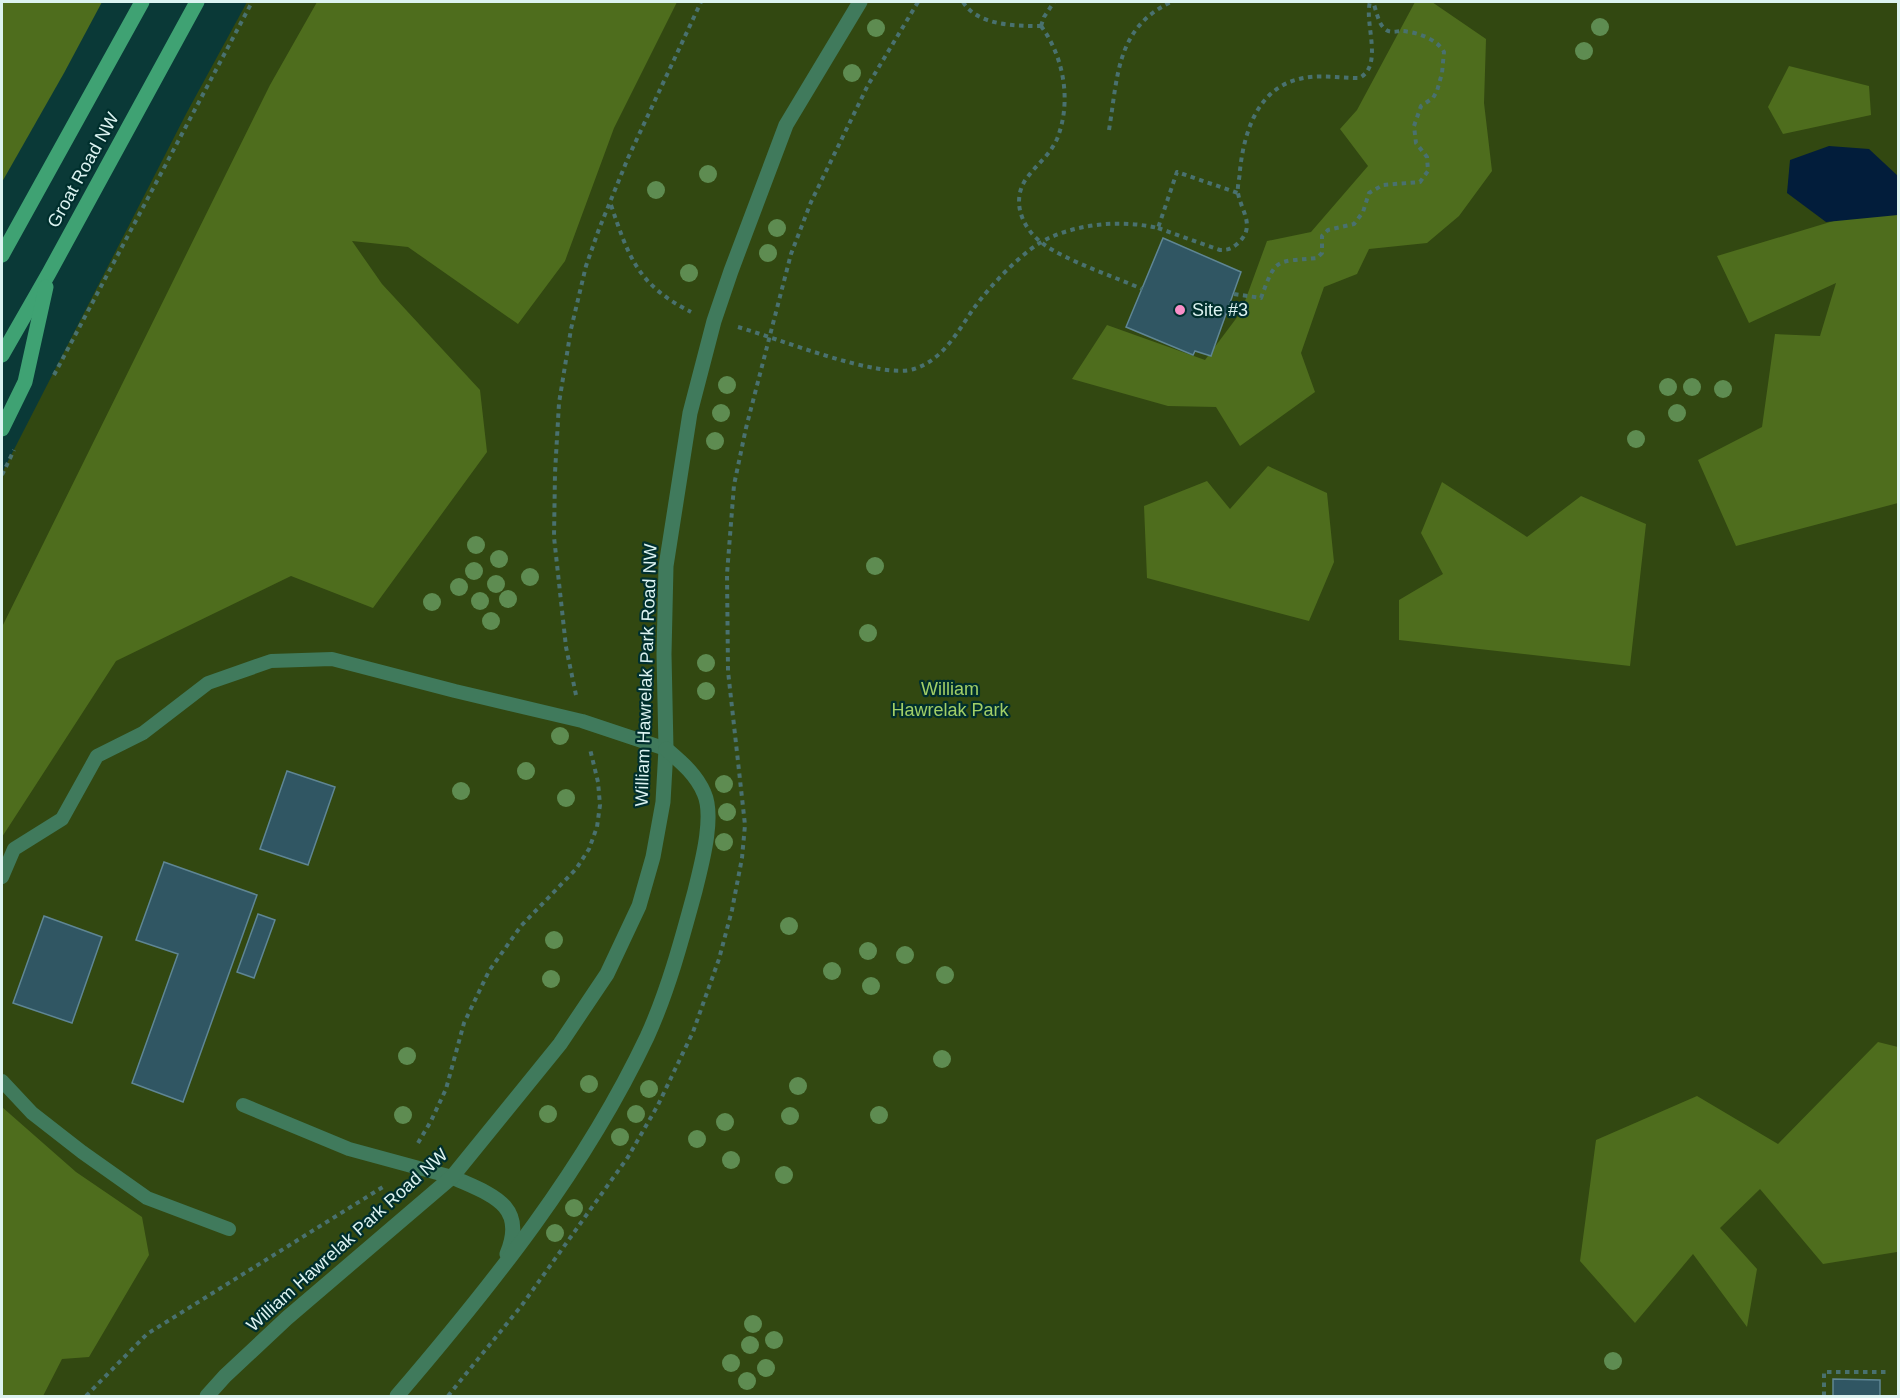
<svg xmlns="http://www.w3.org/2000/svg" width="1900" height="1398" viewBox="0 0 1900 1398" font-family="Helvetica,sans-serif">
<rect width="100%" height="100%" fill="#0a3937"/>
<polygon fill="#324811" points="247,2 1898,2 1898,1396 2,1396 2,473 186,114"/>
<g fill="#4e6d1d">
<polygon points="2,2 102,2 64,73 2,182"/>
<polygon points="317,2 677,2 614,128 565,261 518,324 408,247 352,241 382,284 480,390 487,452 373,608 291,576 116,661 2,837 2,627 270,85"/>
<polygon points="1415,2 1432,2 1486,39 1484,103 1492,171 1459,216 1427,243 1369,249 1357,274 1324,287 1301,353 1315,392 1240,446 1216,407 1168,406 1072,379 1107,325 1205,360 1241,312 1267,241 1311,232 1368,166 1340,129 1357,110"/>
<polygon points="1789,66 1869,86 1871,115 1783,134 1768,107"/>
<polygon points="1898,204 1898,503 1736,546 1698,460 1762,427 1775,334 1820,336 1836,283 1749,323 1717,256 1850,216"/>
<polygon points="1268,466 1327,493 1334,562 1309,621 1147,578 1144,506 1207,481 1230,509"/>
<polygon points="1442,482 1527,537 1581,496 1646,524 1630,666 1399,640 1399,600 1443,574 1421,533"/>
<polygon points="1878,1042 1898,1047 1898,1250 1897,1252 1823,1264 1760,1189 1720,1228 1757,1269 1747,1327 1693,1254 1635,1323 1580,1261 1596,1140 1697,1096 1778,1144"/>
<polygon points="2,1107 76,1172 142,1217 149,1255 89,1357 62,1359 43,1396 2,1396"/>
</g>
<polygon fill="#021d3b" points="1829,146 1869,149 1898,176 1898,215 1826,222 1787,193 1790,160"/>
<g fill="#305663" stroke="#5f8694" stroke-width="1.5">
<polygon points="1163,238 1241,272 1211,356 1195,351 1193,355 1126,327"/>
<polygon points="287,771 335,787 308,865 260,849"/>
<polygon points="164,862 257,895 183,1102 132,1083 178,954 136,940"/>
<polygon points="258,914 275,920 254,978 237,972"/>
<polygon points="44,916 102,937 72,1023 13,1003"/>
<polygon points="1833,1379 1880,1380 1880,1396 1833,1396"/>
</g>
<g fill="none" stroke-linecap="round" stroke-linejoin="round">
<g stroke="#49716f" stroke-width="4" stroke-dasharray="4.5 4.5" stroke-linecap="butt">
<path d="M963,2C978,26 1016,26 1041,26"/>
<path d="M1041,26C1064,57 1072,102 1057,139C1050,155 1036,165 1026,179C1011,201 1022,228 1042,243C1066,261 1113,276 1142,289"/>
<polyline points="1041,26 1044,17 1054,2"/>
<path d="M1109,130C1118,76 1116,28 1171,2"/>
<path d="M611,205C629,258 638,285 691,312"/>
<path d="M1158,228L1220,250C1228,250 1231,249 1237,244C1257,227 1241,211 1238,193C1237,186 1240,177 1240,170C1244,133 1257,89 1299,79C1318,74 1339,78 1359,78C1384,66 1364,23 1370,2"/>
<path d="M1234,294L1261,298C1276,257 1275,262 1317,258L1322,253V236L1328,230L1354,224L1363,212L1369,193L1383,185L1420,182L1428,171L1427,157L1416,143L1414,126L1421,106L1433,98L1437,91L1442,73L1444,52C1437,39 1417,32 1402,31C1396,31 1389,34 1384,28C1378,23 1376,9 1373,2"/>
<path d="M738,327C777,338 880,380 914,369C943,360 958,331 974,308C990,286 1025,248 1051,237C1084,223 1123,220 1158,228L1177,172L1238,193"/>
<polyline points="54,375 252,2"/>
<polyline points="2,475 14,450"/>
<polyline points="576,695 566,647 554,537 555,473 559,403 571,329 586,266 599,229 628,158 701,2"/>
<polyline points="418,1143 431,1121 446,1089 464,1023 489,971 521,926 576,869 589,849 597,827 600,805 598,782 590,749"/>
<polyline points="86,1396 147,1334 386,1185"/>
<polyline points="448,1396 522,1305 628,1157 658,1105 693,1032 719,959 732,910 742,858 745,825 728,671 727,574 734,485 746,428 791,254 811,202 868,85 918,2"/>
<polyline points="1824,1396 1824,1372 1888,1372"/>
</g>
<g stroke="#407a5c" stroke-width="14">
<polyline points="2,877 14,849 62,819 97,756 143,733 208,683 271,661 332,659 455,691 582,721 666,749"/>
<polyline points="2,1081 32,1113 82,1152 147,1198 229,1229"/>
<polyline points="243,1105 349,1149 452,1177"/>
</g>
<g stroke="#407a5c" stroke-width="15">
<path d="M452,1177C489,1194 528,1204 507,1254"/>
<polyline points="207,1396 225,1376 287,1318 452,1177 560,1044 607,974 639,906 653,857 663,802 666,749 664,654 666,566 690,413 714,321 731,271 786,125 860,2"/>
<path d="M397,1396C492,1285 584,1170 647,1037C668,991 682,939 695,891C701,866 715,817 704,793C696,774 681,762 666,749"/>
</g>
<g stroke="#3fa273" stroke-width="15">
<polyline points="2,255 142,2"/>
<polyline points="2,355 49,273 197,2"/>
<polyline points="2,429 25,382 46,287"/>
</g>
</g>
<g fill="#5e8c51">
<circle cx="1600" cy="27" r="9"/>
<circle cx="876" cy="28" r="9"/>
<circle cx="1584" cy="51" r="9"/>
<circle cx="852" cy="73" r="9"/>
<circle cx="708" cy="174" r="9"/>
<circle cx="656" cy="190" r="9"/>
<circle cx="777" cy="228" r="9"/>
<circle cx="768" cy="253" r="9"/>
<circle cx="689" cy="273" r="9"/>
<circle cx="727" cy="385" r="9"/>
<circle cx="1668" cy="387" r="9"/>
<circle cx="1692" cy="387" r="9"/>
<circle cx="1723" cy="389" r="9"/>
<circle cx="721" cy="413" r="9"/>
<circle cx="1677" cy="413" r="9"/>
<circle cx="1636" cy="439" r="9"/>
<circle cx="715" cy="441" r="9"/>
<circle cx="476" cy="545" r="9"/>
<circle cx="499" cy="559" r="9"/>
<circle cx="875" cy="566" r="9"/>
<circle cx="474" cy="571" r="9"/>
<circle cx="530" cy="577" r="9"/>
<circle cx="496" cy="584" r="9"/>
<circle cx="459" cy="587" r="9"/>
<circle cx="508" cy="599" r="9"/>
<circle cx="480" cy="601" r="9"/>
<circle cx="432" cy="602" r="9"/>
<circle cx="491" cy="621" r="9"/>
<circle cx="868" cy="633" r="9"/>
<circle cx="706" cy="663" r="9"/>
<circle cx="706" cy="691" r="9"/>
<circle cx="560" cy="736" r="9"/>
<circle cx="526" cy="771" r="9"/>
<circle cx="724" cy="784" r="9"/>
<circle cx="461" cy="791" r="9"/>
<circle cx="566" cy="798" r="9"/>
<circle cx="727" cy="812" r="9"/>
<circle cx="724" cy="842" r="9"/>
<circle cx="789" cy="926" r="9"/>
<circle cx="554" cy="940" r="9"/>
<circle cx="868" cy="951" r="9"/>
<circle cx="905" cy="955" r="9"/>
<circle cx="832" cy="971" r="9"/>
<circle cx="945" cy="975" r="9"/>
<circle cx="551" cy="979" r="9"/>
<circle cx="871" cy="986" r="9"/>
<circle cx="407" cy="1056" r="9"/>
<circle cx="942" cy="1059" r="9"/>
<circle cx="589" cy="1084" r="9"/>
<circle cx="798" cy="1086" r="9"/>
<circle cx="649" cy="1089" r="9"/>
<circle cx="548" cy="1114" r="9"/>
<circle cx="636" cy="1114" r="9"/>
<circle cx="403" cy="1115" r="9"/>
<circle cx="879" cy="1115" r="9"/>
<circle cx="790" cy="1116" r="9"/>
<circle cx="725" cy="1122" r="9"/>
<circle cx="620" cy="1137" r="9"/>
<circle cx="697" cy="1139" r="9"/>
<circle cx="731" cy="1160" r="9"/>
<circle cx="784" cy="1175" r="9"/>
<circle cx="574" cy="1208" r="9"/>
<circle cx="555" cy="1233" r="9"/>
<circle cx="753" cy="1324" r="9"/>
<circle cx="774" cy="1340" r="9"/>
<circle cx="750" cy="1345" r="9"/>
<circle cx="1613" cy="1361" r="9"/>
<circle cx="731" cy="1363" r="9"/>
<circle cx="766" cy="1368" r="9"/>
<circle cx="747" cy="1381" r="9"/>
</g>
<circle fill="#f98fc9" stroke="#002f2d" stroke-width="2" cx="1180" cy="310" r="6"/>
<g text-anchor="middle" stroke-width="4.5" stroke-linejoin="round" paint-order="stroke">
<g font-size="18" fill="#dcf3f1" stroke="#002f2d">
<text transform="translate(83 170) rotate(-61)" y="6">Groat Road NW</text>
<text transform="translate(646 675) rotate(-88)" y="6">William Hawrelak Park Road NW</text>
<text transform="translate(347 1240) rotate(-42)" y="6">William Hawrelak Park Road NW</text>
</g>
<g font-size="18" fill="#dcf3f1" stroke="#002f2d" text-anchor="start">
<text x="1192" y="316">Site #3</text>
</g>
<g font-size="18" fill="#a2cf67" stroke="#002f2d">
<text x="950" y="695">William<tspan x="950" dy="21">Hawrelak Park</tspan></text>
</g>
</g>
<rect width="1900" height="1398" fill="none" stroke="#dcf3f1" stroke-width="6"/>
</svg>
